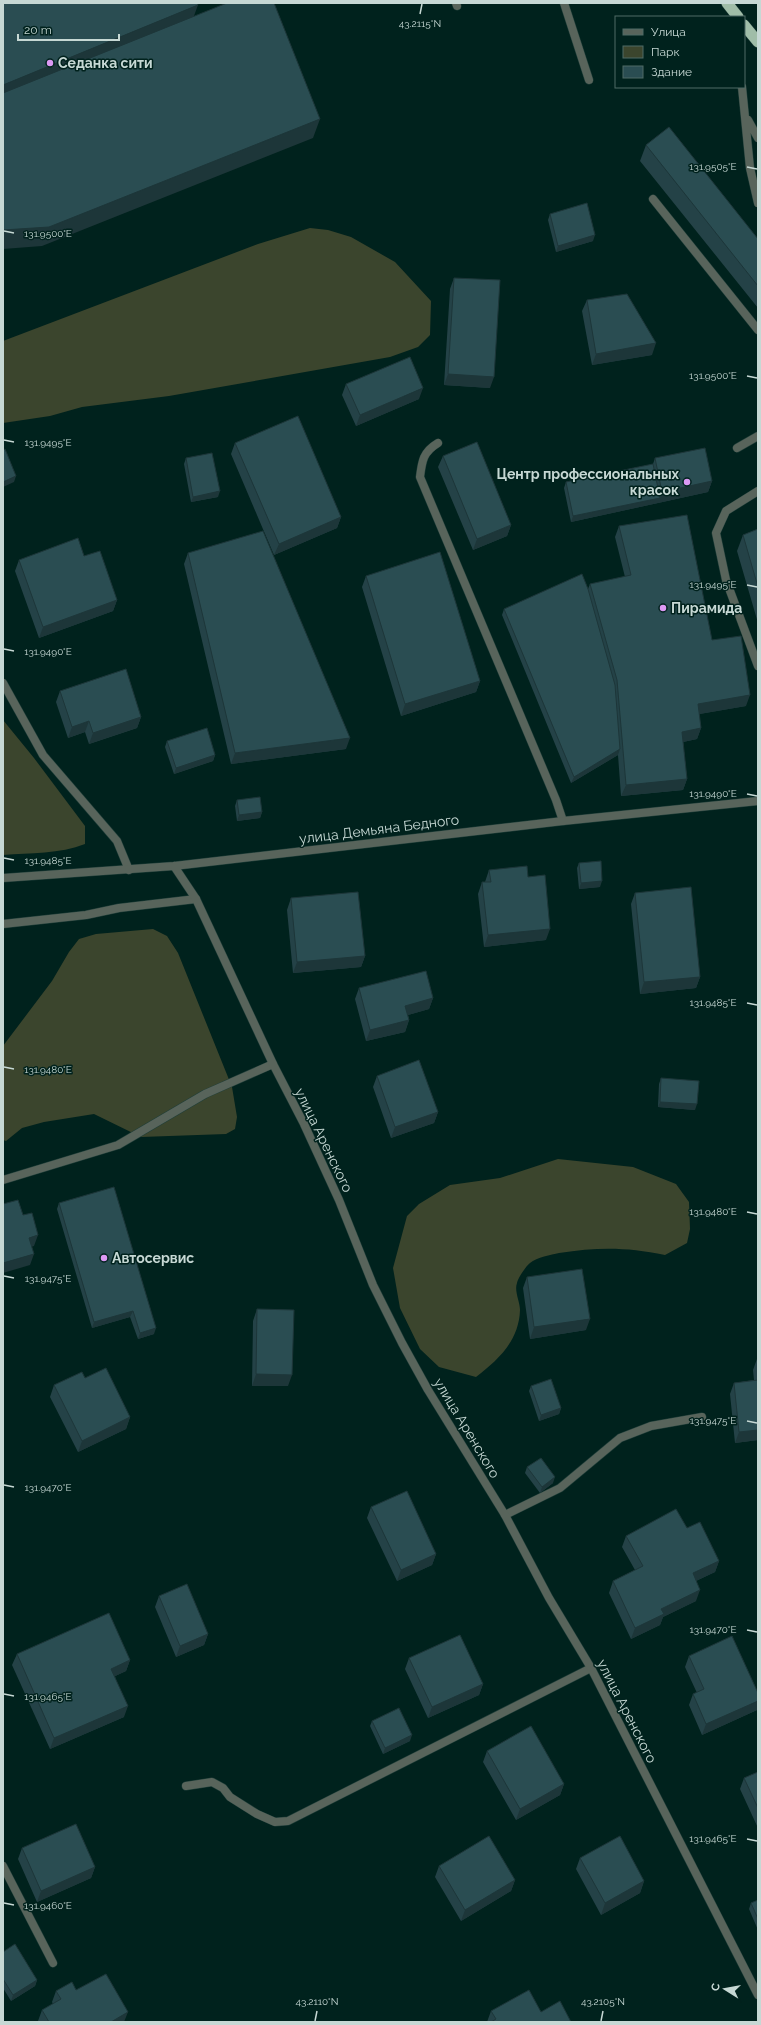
<svg xmlns="http://www.w3.org/2000/svg" width="761" height="2025" font-family="Raleway,sans-serif">
	<style>
		.green { fill: #3b452d }
		.lines { fill: none; stroke-linecap: round; stroke-linejoin: round }
		.service-casing { stroke: #203f3a; stroke-width: 9 }
		.minor-casing { stroke: #203f3a; stroke-width: 9 }
		.trunk-casing { stroke: #203f3a; stroke-width: 12 }
		.service { stroke: #58645b; stroke-width: 8 }
		.minor { stroke: #58645b; stroke-width: 8 }
		.trunk { stroke: #a0bda8; stroke-width: 11 }
		.wall { fill: #244247 }
		.shaded-wall { fill: #1d3639 }
		.building { fill: #2a4d52; stroke: #1d3639 }
		.ticks { fill: none; stroke: #c6d8d4; stroke-width: 1.5 }
		.poi-dot { fill: #dc99f4; stroke: #00221d; stroke-width: 1.5 }
		.labels { text-anchor: middle; stroke-width: 3; stroke-linejoin: round; paint-order: stroke }
		.poi-label { font-size: 14px; font-weight: bold; fill: #c6d8d4; stroke: #00221d; text-anchor: start }
		.street-label { font-size: 14px; fill: #c6d8d4; stroke: #00221d }
		.ticks-label { font-size: 10px; text-anchor: middle; fill: #c6d8d4; stroke: #00221d; stroke-width: 3; stroke-linejoin: round; paint-order: stroke }
	</style>
	<rect width="100%" height="100%" fill="#00221d"/>
	<path class="green" d="M310,228L328,230L351,237L395,262L431,301L430,335L418,347L390,357L169,396L82,407L50,416L3,423V341L258,244Z
		M3,720L34,758L85,826V844C60,854 30,853 3,855Z
		M153,929L167,936L178,953L232,1087L237,1117L235,1129L226,1134L141,1137L94,1114L44,1122L22,1128L6,1141L3,1140V1046L52,981L69,952L79,939L96,934Z
		M558,1159L633,1167L676,1184L689,1202L690,1229L687,1243L665,1255C627,1247 598,1247 559,1253C551,1255 537,1257 530,1263C526,1266 518,1278 517,1283C514,1291 520,1302 520,1310C519,1341 498,1360 476,1377L439,1367L420,1349L400,1308L393,1268L407,1216L419,1204L450,1185L500,1178Z"/>
	<g class="lines">
		<g class="service-casing">
			<path id="service" d="M456,3L457,6
				M564,3L589,80
				M742,87L750,168L758,203
				M748,120L758,138
				M653,199L758,330
				M438,443C423,452 422,461 420,477L556,800L563,821
				M737,448L758,436
				M758,491L726,511L716,533L726,580L758,666
				M3,683L43,755L117,841L129,870
				M3,924L86,915L119,908L196,899
				M3,1180L118,1145L205,1094L273,1064
				M505,1515L560,1488L620,1438L651,1426L702,1417
				M186,1786L212,1782L223,1788L230,1797L257,1814L275,1822L288,1821L591,1668
				M3,1866L53,1963"/>
		</g>
		<g class="minor-casing">
			<path id="minor" d="M174,866L196,899L273,1064L304,1124L339,1200L373,1285L402,1343L428,1390L505,1515L549,1598L591,1668L758,1995
				M3,878L174,866L563,821L758,801"/>
		</g>
		<g class="trunk-casing">
			<path id="trunk" d="M727,3L738,17
				M744,25L758,42"/>
		</g>
		<use href="#service" class="service"/>
		<use href="#minor" class="minor"/>
		<use href="#trunk" class="trunk"/>
	</g>
	<path class="wall" d="M646,145L758,239V308L640,161Z
		M550,214L593,241L556,252L548,220Z
		M454,278L490,388L444,385L450,289Z
		M587,300L652,355L592,365L582,311Z
		M346,384L419,399L356,426L342,395Z
		M235,443L341,517L337,528L274,555L231,454Z
		M443,456L511,525L507,536L473,550L438,467Z
		M186,458L218,497L191,502L184,464Z
		M655,458L712,481L708,492L658,503L571,522L564,488L566,482L653,464Z
		M619,526L712,640L746,706L699,714L701,728L697,739L683,742L687,779L683,790L621,796L618,755L571,783L502,615L504,609L588,589L590,584L625,577L615,537Z
		M758,529V623L737,551L743,535Z
		M188,553L346,749L231,764L184,564Z
		M84,556L117,600L113,611L39,638L15,571L19,560Z
		M366,576L480,681L476,692L401,716L362,587Z
		M60,691L141,717L137,728L89,744L85,732L68,738L56,702Z
		M167,741L215,755L213,761L174,774L165,747Z
		M237,800L262,812L260,818L237,821L235,806Z
		M579,863L600,887L579,889L577,868Z
		M489,870L528,877L546,940L484,947L478,894L482,882H485Z
		M635,893L700,977L696,988L640,994L631,904Z
		M291,898L365,956L361,967L293,973L287,910Z
		M359,988L433,998L429,1009L408,1015L409,1020L405,1032L366,1041L355,999Z
		M377,1076L438,1112L434,1123L391,1138L373,1087Z
		M661,1078L695,1110L658,1107L659,1084Z
		M59,1203L154,1334L138,1339L130,1317L92,1328L57,1209Z
		M527,1277L586,1330L530,1339L523,1288Z
		M257,1309L288,1386H252L253,1321Z
		M758,1358V1440L735,1443L730,1394L734,1383L754,1380L753,1370L757,1359Z
		M85,1378L130,1417L126,1429L78,1452L50,1397L54,1385Z
		M531,1386L561,1408L559,1414L539,1421L529,1391Z
		M527,1467L553,1483L540,1493L525,1473Z
		M371,1507L436,1554L432,1565L397,1581L367,1518Z
		M687,1528L719,1561L715,1572L696,1581V1601L663,1617L660,1625L631,1639L609,1593L613,1581L635,1570L622,1547L626,1536Z
		M159,1596L208,1634L204,1645L176,1657L155,1607Z
		M17,1654L130,1660L126,1671L115,1676L124,1717L50,1749L12,1665Z
		M689,1656L757,1710L702,1735L689,1705L693,1694L697,1693L685,1667Z
		M409,1658L483,1684L479,1695L428,1718L405,1669Z
		M372,1721L410,1741L383,1754L370,1726Z
		M487,1751L564,1784L560,1795L516,1820L483,1762Z
		M758,1772V1828L740,1789L744,1778Z
		M22,1848L95,1867L91,1878L37,1902L18,1859Z
		M580,1858L644,1881L640,1893L601,1915L576,1869Z
		M439,1866L515,1880L511,1891L461,1921L435,1877Z
		M758,1900V1930L749,1909L751,1903Z
		M3,1952L37,1980L35,1986L11,2001L3,1988Z
		M76,1990L124,2022H39L38,2021L42,2010L53,2004L52,2002L56,1991Z
		M491,2011L541,2012L571,2022H487Z"/>
	<path class="shaded-wall" d="M198,5L191,24L3,102V85Z
		M320,119L313,138L42,246L3,249V230Z
		M595,235L593,241L556,252L558,246Z
		M656,343L652,355L592,365L596,354Z
		M448,374L494,377L490,388L444,385Z
		M423,388L419,399L356,426L360,415Z
		M16,476L14,482L3,487V482Z
		M712,481L708,492L658,503L571,522L573,516L660,498L662,492Z
		M220,491L218,497L191,502L193,497Z
		M341,517L337,528L274,555L279,544Z
		M511,525L507,536L473,550L477,539Z
		M117,600L113,611L39,638L43,627Z
		M480,681L476,692L401,716L405,704Z
		M750,695L746,706L694,715L698,704Z
		M141,717L137,728L89,744L93,733Z
		M89,721L85,732L68,738L72,727Z
		M701,728L697,739L678,743L682,732Z
		M350,738L346,749L231,764L235,753Z
		M620,749L618,755L571,783L574,777Z
		M215,755L213,761L174,774L176,768Z
		M687,779L683,790L621,796L626,785Z
		M262,812L260,818L237,821L239,815Z
		M602,881L600,887L579,889L581,883Z
		M550,929L546,940L484,947L488,935Z
		M365,956L361,967L293,973L297,962Z
		M700,977L696,988L640,994L644,982Z
		M433,998L429,1009L401,1017L405,1006Z
		M409,1020L405,1032L366,1041L370,1030Z
		M660,1102L697,1104L695,1110L658,1107Z
		M438,1112L434,1123L391,1138L395,1127Z
		M38,1235L34,1246L25,1249L29,1238Z
		M34,1254L30,1265L3,1273V1263Z
		M133,1311L130,1317L92,1328L94,1322Z
		M590,1319L586,1330L530,1339L534,1327Z
		M156,1328L154,1334L138,1339L140,1333Z
		M256,1374L292,1375L288,1386H252Z
		M561,1408L559,1414L539,1421L541,1415Z
		M130,1417L126,1429L78,1452L82,1441Z
		M758,1430V1440L735,1443L739,1432Z
		M555,1477L553,1483L540,1493L542,1487Z
		M436,1554L432,1565L397,1581L401,1570Z
		M719,1561L715,1572L689,1584L693,1573Z
		M700,1590L696,1601L663,1617L660,1625L631,1639L635,1628L661,1609Z
		M208,1634L204,1645L176,1657L180,1646Z
		M130,1660L126,1671L107,1680L111,1669Z
		M483,1684L479,1695L428,1718L432,1707Z
		M758,1701V1708L757,1710L702,1735L706,1724Z
		M128,1706L124,1717L50,1749L54,1738Z
		M412,1735L410,1741L383,1754L385,1748Z
		M564,1784L560,1795L516,1820L520,1809Z
		M95,1867L91,1878L37,1902L41,1891Z
		M515,1880L511,1891L461,1921L465,1910Z
		M644,1881L640,1893L601,1915L605,1903Z
		M37,1980L35,1986L11,2001L13,1995Z
		M128,2012L124,2022H111Z"/>
	<path class="building" d="M3,3H197L198,5L3,85Z
		M227,3H274L320,119L49,227L3,230V93Z
		M669,127L758,239V286L646,145Z
		M587,203L595,235L558,246L550,214Z
		M454,278L500,280L494,377L448,374Z
		M627,294L656,343L596,354L587,300Z
		M410,357L423,388L360,415L346,384Z
		M298,416L341,517L279,544L235,443Z
		M477,442L511,525L477,539L443,456Z
		M705,448L712,481L662,492L655,458Z
		M5,449L16,476L3,482V450Z
		M212,453L220,491L193,497L186,458Z
		M653,464L660,498L573,516L566,482Z
		M687,515L712,640L741,636L750,695L698,704L701,728L682,732L687,779L626,785L617,680L590,584L631,575L619,526Z
		M758,529V587L743,535Z
		M263,531L350,738L235,753L188,553Z
		M78,538L84,556L100,551L117,600L43,627L19,560Z
		M440,552L480,681L405,704L366,576Z
		M582,574L588,589L615,685L620,749L574,777L504,609Z
		M126,669L141,717L93,733L89,721L72,727L60,691Z
		M207,728L215,755L176,768L167,741Z
		M260,797L262,812L239,815L237,800Z
		M601,861L602,881L581,883L579,863Z
		M527,866L528,877L545,875L550,929L488,935L482,882H491L489,870Z
		M691,887L700,977L644,982L635,893Z
		M358,892L365,956L297,962L291,898Z
		M426,971L433,998L405,1006L409,1020L370,1030L359,988Z
		M419,1060L438,1112L395,1127L377,1076Z
		M661,1078L699,1081L697,1104L660,1102Z
		M114,1187L156,1328L140,1333L133,1311L94,1322L59,1203Z
		M18,1200L23,1215L32,1213L38,1235L29,1238L34,1254L3,1263V1204Z
		M582,1269L590,1319L534,1327L527,1277Z
		M257,1309L294,1310L292,1375L256,1374Z
		M106,1368L130,1417L82,1441L54,1385L82,1372L85,1378Z
		M551,1379L561,1408L541,1415L531,1386Z
		M758,1380V1430L739,1432L734,1383Z
		M541,1458L555,1477L542,1487L527,1467Z
		M407,1491L436,1554L401,1570L371,1507Z
		M676,1509L687,1528L700,1522L719,1561L693,1573L700,1590L661,1609L664,1614L635,1628L613,1581L643,1566L626,1536Z
		M187,1584L208,1634L180,1646L159,1596Z
		M109,1613L130,1660L111,1669L128,1706L54,1738L17,1654Z
		M460,1635L483,1684L432,1707L409,1658Z
		M732,1636L758,1693V1701L706,1724L693,1694L704,1689L689,1656Z
		M399,1708L412,1735L385,1748L372,1721Z
		M531,1726L564,1784L520,1809L487,1751Z
		M758,1772V1808L744,1778Z
		M76,1824L95,1867L41,1891L22,1848Z
		M489,1836L515,1880L465,1910L439,1866Z
		M620,1836L644,1881L605,1903L580,1858Z
		M758,1900V1919L751,1903Z
		M15,1944L37,1980L13,1995L3,1979V1952Z
		M106,1974L128,2012L111,2022H49L42,2010L61,1999L56,1991L72,1982L76,1990Z
		M529,1990L541,2012L560,2001L571,2022H491L496,2019L491,2011Z"/>
	<path class="ticks" d="M420,14L422,4M747,167L757,169M4,231L14,233M747,376L757,378M4,440L14,442M747,585L757,587M4,649L14,651M747,794L757,796M4,858L14,860M747,1003L757,1005M4,1067L14,1069M747,1212L757,1214M4,1276L14,1278M747,1421L757,1423M4,1485L14,1487M747,1630L757,1632M4,1694L14,1696M747,1839L757,1841M4,1903L14,1905M315,2021L317,2011M601,2021L603,2011"/>
	<g class="poi-dot">
		<circle cx="50" cy="63" r="4"/>
		<circle cx="687" cy="482" r="4"/>
		<circle cx="663" cy="608" r="4"/>
		<circle cx="104" cy="1258" r="4"/>
	</g>
	<g class="labels">
		<g class="poi-label">
			<text x="58" y="68">Седанка сити</text>
			<text x="679" y="479" text-anchor="end">Центр профессиональных<tspan x="679" dy="16">красок</tspan></text>
			<text x="671" y="613">Пирамида</text>
			<text x="112" y="1263">Автосервис</text>
		</g>
		<g class="street-label">
			<text transform="translate(379 829) rotate(-7)" y="5">улица Демьяна Бедного</text>
			<text transform="translate(324 1140) rotate(64)" y="5">улица Аренского</text>
			<text transform="translate(467 1428) rotate(59)" y="5">улица Аренского</text>
			<text transform="translate(627 1711) rotate(63)" y="5">улица Аренского</text>
		</g>
	</g>
	<g class="ticks-label">
		<text x="420" y="27">43.2115°N</text>
		<text x="713" y="170">131.9505°E</text>
		<text x="48" y="237">131.9500°E</text>
		<text x="713" y="379">131.9500°E</text>
		<text x="48" y="446">131.9495°E</text>
		<text x="713" y="588">131.9495°E</text>
		<text x="48" y="655">131.9490°E</text>
		<text x="713" y="797">131.9490°E</text>
		<text x="48" y="864">131.9485°E</text>
		<text x="713" y="1006">131.9485°E</text>
		<text x="48" y="1073">131.9480°E</text>
		<text x="713" y="1215">131.9480°E</text>
		<text x="48" y="1282">131.9475°E</text>
		<text x="713" y="1424">131.9475°E</text>
		<text x="48" y="1491">131.9470°E</text>
		<text x="713" y="1633">131.9470°E</text>
		<text x="48" y="1700">131.9465°E</text>
		<text x="713" y="1842">131.9465°E</text>
		<text x="48" y="1909">131.9460°E</text>
		<text x="317" y="2005">43.2110°N</text>
		<text x="603" y="2005">43.2105°N</text>
	</g>
	<rect width="761" height="2025" fill="none" stroke="#c6d8d4" stroke-width="8"/>
	<rect x="615" y="16" width="130" height="72" fill="#00221d" stroke="#4f6b66"/>
	<rect x="623" y="29" width="20" height="6" fill="#58645b" stroke="#4f6b66"/>
	<text x="651" y="36" font-size="12" fill="#c6d8d4">Улица</text>
	<rect x="623" y="46" width="20" height="12" fill="#3b452d" stroke="#4f6b66"/>
	<text x="651" y="56" font-size="12" fill="#c6d8d4">Парк</text>
	<rect x="623" y="66" width="20" height="12" fill="#2a4d52" stroke="#4f6b66"/>
	<text x="651" y="76" font-size="12" fill="#c6d8d4">Здание</text>
	<g transform="translate(725 1989) rotate(281)" stroke="#00221d" stroke-width="3" paint-order="stroke">
	<path d="M0-3L7 15L0 10L-7 15Z" fill="#c6d8d4"/>
	<text y="-6" font-size="11" font-weight="bold" text-anchor="middle" fill="#c6d8d4">С</text>
	</g>
	<path d="M18 34v6h101v-6" fill="none" stroke="#c6d8d4" stroke-width="2"/>
	<text x="24" y="34" font-size="12" fill="#c6d8d4" stroke="#00221d" stroke-width="3" paint-order="stroke">20 m</text>
</svg>
